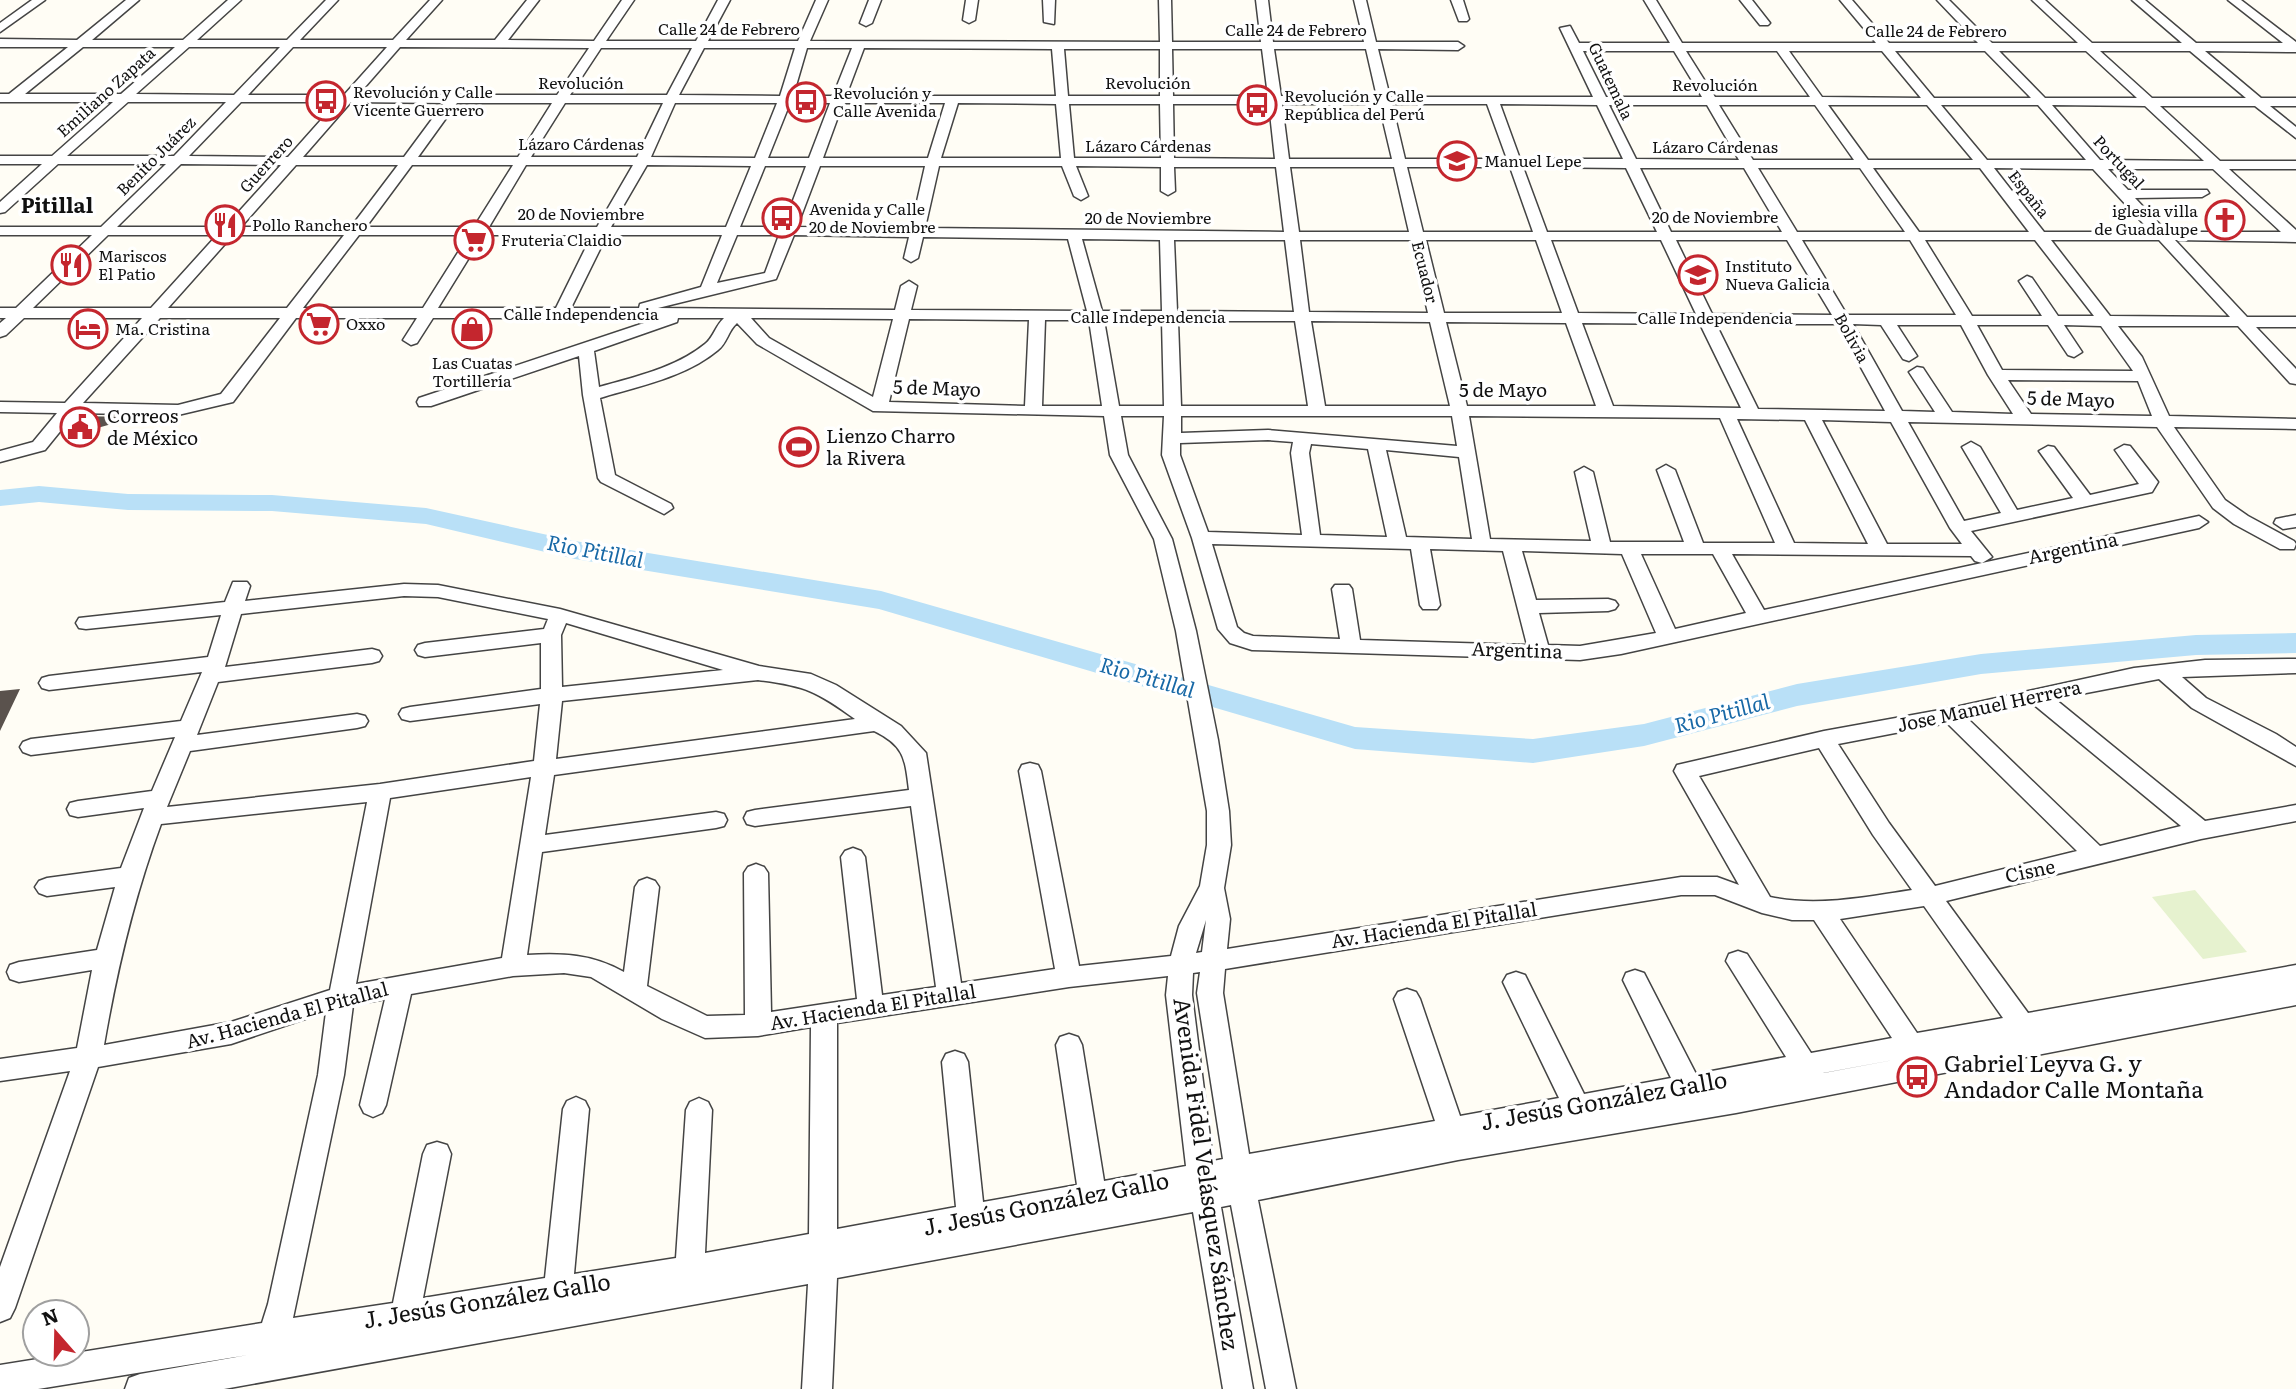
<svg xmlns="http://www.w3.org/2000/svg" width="2296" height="1389" font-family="Literata,serif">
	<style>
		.pitch { fill: #e6f2cf }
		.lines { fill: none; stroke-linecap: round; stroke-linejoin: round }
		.river { fill: #b9e0f7; fill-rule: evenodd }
		.building { fill: #5a524d }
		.minor-casing { stroke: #444; stroke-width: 3 }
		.minor { fill: #fff; fill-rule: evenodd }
		.labels { text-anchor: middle; stroke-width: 7; stroke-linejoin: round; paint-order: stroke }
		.far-street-label { font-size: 16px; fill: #111; stroke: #fff }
		.far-poi-label { font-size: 16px; fill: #111; stroke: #fff; text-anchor: start }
		.street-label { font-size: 19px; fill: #111; stroke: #fff }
		.poi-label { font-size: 19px; fill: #111; stroke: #fff; text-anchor: start }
		.far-district-label { font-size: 21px; font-weight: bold; fill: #111; stroke: #fff }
		.water-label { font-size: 21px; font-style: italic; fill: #1768a6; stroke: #fff }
		.near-poi-label { font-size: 23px; fill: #111; stroke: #fff; text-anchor: start }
		.near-street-label { font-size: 23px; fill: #111; stroke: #fff }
	</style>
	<rect width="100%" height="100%" fill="#fffdf5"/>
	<path class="pitch" d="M2195,890L2247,952L2203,959L2152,897Z"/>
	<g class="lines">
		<path class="river" d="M39,486L128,494L272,495L426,508L575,541L881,591L1355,727L1533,739L1644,724L1797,684L1981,654L2196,635L2296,633V653L2196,655L1981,674L1797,706L1644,746L1533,763L1355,749L879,609L575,559L426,524L272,511L128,510L39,502L0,506V490Z"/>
	</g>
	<path class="building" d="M76,416L133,417V418L76,434L61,435Z
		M20,689L0,731V691Z"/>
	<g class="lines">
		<g class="minor-casing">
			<path id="minor" d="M32,0H45L0,32V23Z
				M126,0H139L92,40H183L228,0H241L197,40H287L326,0H338L300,40H393L430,0H442L406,40H495L527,0H539L508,40L594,41L622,0H634L606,41H696L718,0H730L708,41H798L816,0H828L810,41L1160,42L1159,0H1171L1172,42H1261L1256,0H1268L1273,42H1364L1354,0H1366L1376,42H1458L1464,46L1458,50L1378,49L1390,97H1593L1560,28L1570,26L1579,43H1670L1644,0H1656L1682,43H1876L1840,0H1852L1889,43H1978L1937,0H1949L1992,43H2078L2032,0H2045L2092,43H2182L2132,0H2145L2196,43H2283L2228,0H2241L2296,42V52L2205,51L2261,98H2296V106H2270L2296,127V138L2255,106H2160L2220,161H2296V169H2229L2296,230V242L2175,240L2247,317H2296V327H2256L2296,369V384L2290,383L2238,326H2118L2142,357L2169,416L2296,419V429L2174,427L2225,500L2248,516L2294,541L2296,544L2294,549H2280L2234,524L2213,508L2157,427L1908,422L1964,521L2001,513L1962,447L1971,442L1980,447L2017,510L2073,498L2039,451L2048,446L2054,447L2090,495L2139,484L2115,450L2124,445L2130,446L2158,482L2152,492L1971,531L1992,557L1982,563L2199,516L2208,522L2199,528L1621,654L1580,660L1252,650L1230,643L1218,629L1192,538L1162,455L1164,416H1121L1128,455L1172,539L1196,631L1218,740L1229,811L1231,845L1224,888L1230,919L1227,949L1681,877H1717L1739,885L1674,771L1677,765L1824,731L1951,708L2134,668L2205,660L2296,659V673L2182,677L2206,698L2276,734L2296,747V766L2192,708L2159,679L2055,699L2205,821L2296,805V821L2201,839L1946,901L2028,1013L2296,965V1005L1736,1113L1458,1160L1258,1200L1296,1389H1266L1231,1205L1221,1207L1253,1389H1223L1193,1212L837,1278L832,1389H802L808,1284L224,1389H125L129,1378L140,1374L248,1355L38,1389H0V1365L262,1323L268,1304L318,1075L326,1012L231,1044L98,1067L15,1308L10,1318L0,1322V1267L70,1071L0,1081V1059L77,1048L92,970L19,982L10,979L7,972L10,965L19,962L97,950L115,887L47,896L39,893L35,887L39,881L47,878L121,868L144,808L78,817L70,815L67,809L70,803L78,801L152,791L175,737L31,755L23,752L20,747L23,742L31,739L181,721L202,672L49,690L42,688L39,683L42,678L49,676L208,657L221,615L86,629L79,628L76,623L79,618L225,602L233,582H247L250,586L245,601L404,584L438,585L560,609L759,666L811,674L836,685L901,726L926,753L961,983L1055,969L1019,771L1022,765L1030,763L1038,765L1041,771L1079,966L1171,956L1179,926L1200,886L1207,845V811L1176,631L1154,539L1110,455L1104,416L873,411L757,344L737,323C728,331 727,343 718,350C686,377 639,386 600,398L615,475L671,504L673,508L664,514L601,482L598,478L583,395L579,356L431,406H419L417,402L419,398L659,318H433L417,343L411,345L403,340L417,318H296L233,402L178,415L75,413L45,450L0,462V451L33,442L57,413L0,412V402L65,403L142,318H24L6,335L0,337V323L6,318H0V308H16L92,235H0V227H101L166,164H58L5,212L0,213V202L42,164H0V156H52L113,102H0V94H9L68,47H0V39L77,40ZM83,47H175L121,94H25ZM189,47H280L234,95L136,94ZM293,47H387L344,95H248ZM400,47L589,48L557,95H358ZM601,48H692L667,95H570ZM704,48H795L780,96L679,95ZM807,48H852L833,96H793ZM864,48L1052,49L1056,96H846ZM1064,49H1160V96H1068ZM1172,49H1262L1268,96H1173ZM1274,49H1366L1377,97L1281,96ZM1583,51H1674L1702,97H1606ZM1686,51H1777L1810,97H1715ZM1789,51H1882L1921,98L1822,97ZM1895,51H1985L2031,98H1934ZM1999,51H2086L2137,98H2045ZM2100,51H2190L2246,98H2152ZM128,102H226L174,156H67ZM241,102H337L288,157L189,156ZM351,102L444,103L404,157H303ZM457,103H552L518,157H418ZM565,103H663L637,157H531ZM675,103H777L755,158L651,157ZM790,103H830L809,158H768ZM843,103H945L928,158H823ZM958,103L1056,104L1061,158H941ZM1069,104H1160L1161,158H1074ZM1173,104H1269L1275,159L1174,158ZM1282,104H1379L1392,159H1289ZM1392,104H1487L1507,159H1405ZM1500,104L1597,105L1623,159H1520ZM1609,105H1707L1739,160L1636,159ZM1719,105H1815L1854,160H1753ZM1828,105H1927L1973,160H1868ZM1941,105H2038L2086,160H1987ZM2052,105L2145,106L2204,161L2100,160ZM181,164L281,165L225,227H117ZM296,165H398L351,227H241ZM412,165H513L474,227H366ZM526,165H633L597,227H489ZM647,165L751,166L726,227H611ZM765,166H806L783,227H740ZM820,166H925L911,228L797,227ZM939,166H1062L1074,196L1081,200L1088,196L1076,166L1161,167V191L1168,195L1175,191L1174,167H1276L1284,232L925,228ZM1290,167H1394L1409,232H1299ZM1407,167H1510L1533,232H1423ZM1523,167L1626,168L1657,232H1547ZM1640,168H1744L1782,232H1671ZM1758,168H1860L1905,232H1797ZM1873,168H1980L2029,232H1919ZM1994,168L2093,169L2151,232H2044ZM2108,169H2213L2281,232H2167L2135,198L2202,197L2209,193L2207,190H2128ZM108,235H217L151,308H33ZM233,235H344L287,308H168ZM359,235H469L423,308H303ZM483,235H592L556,308H438ZM607,235H722L701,287L640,304L639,308H571ZM737,235H779L765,273L717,283ZM794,235L909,237L904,258L911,262L918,258L923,237L1068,239L1087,311L911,310L917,286L909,281L901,286L895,310L658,308L776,279ZM1082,239L1160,240L1162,311H1102ZM1174,240H1285L1294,312L1177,311ZM1300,240H1411L1428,313L1309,312ZM1426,240H1536L1562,313H1444ZM1551,240H1661L1696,314L1578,313ZM1676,240H1787L1832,315L1712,314ZM1802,240H1910L1956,315H1847ZM1925,240H2035L2094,316H2058L2032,278L2027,276L2019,281L2042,316H1972ZM2051,240H2159L2230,317L2110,316ZM160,318H280L221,394L178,405L83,403ZM678,318H724C715,326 714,337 705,344C676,368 634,377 599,387L594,351L677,322ZM751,318L893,319L873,397L769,338ZM909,319L1029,320L1025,406L889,402ZM1045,320H1089L1102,406H1042ZM1104,320L1162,321L1164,406H1119ZM1178,321H1295L1308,406H1181ZM1311,321L1430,322L1450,406H1325ZM1446,322L1566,323L1596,406H1467ZM1582,323L1700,324L1741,408L1613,406ZM1716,324H1837L1885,411L1758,409ZM1853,324L1881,325L1903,359L1909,361L1917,356L1897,325H1961L1988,375L2013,414L1952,412L1923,368L1917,367L1909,372L1935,412L1902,411ZM1977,325H2048L2068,355L2074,357L2082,352L2064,325L2101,326L2133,371L2002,370ZM2008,380L2138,381L2152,416L2031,414ZM1181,416H1452L1457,446L1268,430L1181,433ZM1469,416L1720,418L1775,543H1703L1675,470L1666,465L1657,470L1684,542H1610L1593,472L1584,467L1575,472L1591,541L1490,539ZM1737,419L1805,420L1868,544L1794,543ZM1822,420L1891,422L1950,528L1962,544H1887ZM1268,440L1293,442L1291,453L1302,535L1208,532L1180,455V443ZM1311,444L1368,449L1387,537L1320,535L1309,453ZM1386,450L1459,457L1472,539L1406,537ZM1212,544L1411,549L1420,605L1423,609H1437L1440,605L1430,549L1503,551L1527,645L1360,640L1352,589L1349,585H1335L1332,589L1340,639L1253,636L1244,633L1237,627ZM1522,551L1622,554L1656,633L1580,646L1548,645L1539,613L1608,611L1615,609L1618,605L1615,601L1608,599L1536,600ZM1641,554H1713L1746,613L1675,629ZM1732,554L1971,556L1975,561L1982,563L1764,610ZM404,596L438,597L548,619L544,629L425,643L418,645L415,650L418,655L425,657L541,643V689L410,707L402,709L399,714L402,719L410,721L540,704L534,761L380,784L167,807L190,751L357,728L365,726L368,721L365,716L357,714L197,735L218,682L372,663L379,661L382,656L379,651L372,649L225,667L241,614ZM566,623L723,670L562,687L561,635ZM758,680C806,686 816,691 855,719L556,759L562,701ZM2033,704L2181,826L2100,846L1968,719ZM1947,723L2077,851L1935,886L1889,823L1838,744ZM874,731C905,746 905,759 909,790L755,810L747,812L744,818L747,824L755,826L911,806L936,987L882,995L865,857L861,851L853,848L845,851L841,857L857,999L771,1012L768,873L764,867L756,864L748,867L744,873L745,1015L707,1016L647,986L659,887L655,881L647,878L639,881L635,887L624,972C592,954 563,953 527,955L542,852L716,828L724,826L727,820L724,814L716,812L545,835L554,775ZM1819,748L1873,835L1912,890C1865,897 1817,907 1770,897L1699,776ZM531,777L502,958L356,984L390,798ZM367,802L330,990L231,1022L104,1045C117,969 134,897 161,824ZM1681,895H1715L1762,913L1792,920H1814L1892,1038L1811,1053L1747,954L1738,951L1729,954L1726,961L1786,1057L1696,1074L1644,973L1635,970L1626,973L1623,980L1671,1078L1584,1094L1525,975L1516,972L1507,975L1503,982L1559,1098L1460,1116L1420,999L1416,992L1407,989L1398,992L1394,999L1435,1121L1249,1154L1223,993L1225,969ZM1924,906L2003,1018L1917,1033L1840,919ZM1206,920L1202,952L1196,953ZM1200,972L1197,993L1223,1159L1213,1161L1192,995L1193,973ZM564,973L591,977L662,1019L705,1038L758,1036L811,1027L809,1234L705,1253L712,1110L708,1102L699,1098L690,1102L686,1110L676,1258L574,1274L589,1109L585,1101L576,1097L567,1101L563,1109L545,1278L423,1298L451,1154L447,1145L437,1142L427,1145L423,1154L393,1303L293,1318L344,1075L353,1005L385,999L360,1105L364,1113L373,1117L382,1113L386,1105L411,994L513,976ZM1168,976L1166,995L1186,1166L1104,1181L1082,1045L1078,1037L1069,1034L1060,1037L1056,1045L1077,1185L983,1202L968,1062L964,1054L955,1051L946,1054L942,1062L956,1207L837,1229V1023L1069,987ZM1904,1058L1824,1073H1823Z
				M869,0H881L872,23L866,26L860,23Z
				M966,0H978L975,20L969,23L963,20Z
				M1043,0H1055L1054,24L1044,22Z
				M1451,0H1463L1469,19L1467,21H1459Z
				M1740,0H1752L1770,23L1768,25H1760Z
				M2296,515V527L2283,529L2274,523L2276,519Z"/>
		</g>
		<use href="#minor" class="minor"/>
	</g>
	<defs>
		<g id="bus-ring" transform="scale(2.0125)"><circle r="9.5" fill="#fff" stroke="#c4262e" stroke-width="1.5"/><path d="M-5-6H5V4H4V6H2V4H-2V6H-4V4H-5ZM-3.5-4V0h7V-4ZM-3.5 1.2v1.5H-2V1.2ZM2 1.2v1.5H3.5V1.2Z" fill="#c4262e"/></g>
		<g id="school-ring" transform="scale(2.0125)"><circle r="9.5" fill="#fff" stroke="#c4262e" stroke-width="1.5"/><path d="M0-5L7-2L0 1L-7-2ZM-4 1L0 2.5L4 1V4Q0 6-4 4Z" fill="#c4262e"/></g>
		<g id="church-ring" transform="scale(2.0125)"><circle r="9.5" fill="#fff" stroke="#c4262e" stroke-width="1.5"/><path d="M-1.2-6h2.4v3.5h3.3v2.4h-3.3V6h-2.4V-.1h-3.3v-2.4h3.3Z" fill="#c4262e"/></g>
		<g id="restaurant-ring" transform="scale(2.0125)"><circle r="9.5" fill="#fff" stroke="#c4262e" stroke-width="1.5"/><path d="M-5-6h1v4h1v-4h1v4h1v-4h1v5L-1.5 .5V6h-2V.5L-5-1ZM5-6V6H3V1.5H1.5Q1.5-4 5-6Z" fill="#c4262e"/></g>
		<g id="supermarket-ring" transform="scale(2.0125)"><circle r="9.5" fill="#fff" stroke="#c4262e" stroke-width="1.5"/><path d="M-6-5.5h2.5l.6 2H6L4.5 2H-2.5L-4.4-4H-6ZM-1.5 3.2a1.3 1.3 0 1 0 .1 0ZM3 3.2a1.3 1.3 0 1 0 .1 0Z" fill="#c4262e"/></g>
		<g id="hotel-ring" transform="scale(2.0125)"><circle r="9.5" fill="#fff" stroke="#c4262e" stroke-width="1.5"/><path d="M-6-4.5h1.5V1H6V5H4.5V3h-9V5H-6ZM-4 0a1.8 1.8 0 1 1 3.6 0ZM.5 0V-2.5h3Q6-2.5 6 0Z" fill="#c4262e"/></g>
		<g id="shop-ring" transform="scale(2.0125)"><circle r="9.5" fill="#fff" stroke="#c4262e" stroke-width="1.5"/><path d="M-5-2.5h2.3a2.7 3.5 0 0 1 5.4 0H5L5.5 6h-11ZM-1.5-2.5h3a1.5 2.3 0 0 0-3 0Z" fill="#c4262e"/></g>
		<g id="civic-ring" transform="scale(2.0125)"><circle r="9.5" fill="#fff" stroke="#c4262e" stroke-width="1.5"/><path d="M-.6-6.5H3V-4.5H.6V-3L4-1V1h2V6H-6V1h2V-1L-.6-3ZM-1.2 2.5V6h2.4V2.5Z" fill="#c4262e"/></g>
		<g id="stadium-ring" transform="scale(2.0125)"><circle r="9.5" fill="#fff" stroke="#c4262e" stroke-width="1.5"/><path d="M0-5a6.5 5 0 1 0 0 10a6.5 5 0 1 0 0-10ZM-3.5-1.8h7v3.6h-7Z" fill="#c4262e"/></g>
	</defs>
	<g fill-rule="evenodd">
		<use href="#bus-ring" x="326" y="101"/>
		<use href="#bus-ring" x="806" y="102"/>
		<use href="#bus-ring" x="1257" y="105"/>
		<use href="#school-ring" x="1457" y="161"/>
		<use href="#bus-ring" x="782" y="218"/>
		<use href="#church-ring" x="2225" y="220"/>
		<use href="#restaurant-ring" x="225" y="225"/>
		<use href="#supermarket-ring" x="474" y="240"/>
		<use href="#restaurant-ring" x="71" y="265"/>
		<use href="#school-ring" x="1698" y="275"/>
		<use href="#supermarket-ring" x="319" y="324"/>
		<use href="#hotel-ring" x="88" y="329"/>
		<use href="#shop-ring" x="472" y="329"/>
		<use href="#civic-ring" x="80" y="427"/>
		<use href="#stadium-ring" x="799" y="447"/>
		<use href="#bus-ring" x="1917" y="1077"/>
	</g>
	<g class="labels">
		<g class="far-street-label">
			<text x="729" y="35">Calle 24 de Febrero</text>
			<text x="1296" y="36">Calle 24 de Febrero</text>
			<text x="1936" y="37">Calle 24 de Febrero</text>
			<text transform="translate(1611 81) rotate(65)" y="6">Guatemala</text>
			<text x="581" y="89">Revolución</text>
			<text x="1148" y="89">Revolución</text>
			<text x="1715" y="91">Revolución</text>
			<text transform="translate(106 92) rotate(-42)" y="6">Emiliano Zapata</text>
			<text x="581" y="150">Lázaro Cárdenas</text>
			<text x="1148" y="152">Lázaro Cárdenas</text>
			<text x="1715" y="153">Lázaro Cárdenas</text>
			<text transform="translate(156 156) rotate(-45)" y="6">Benito Juárez</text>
			<text transform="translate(2119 162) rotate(47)" y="6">Portugal</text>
			<text transform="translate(266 164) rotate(-48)" y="6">Guerrero</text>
			<text transform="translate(2029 194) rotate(52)" y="6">España</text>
			<text x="581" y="220">20 de Noviembre</text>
			<text x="1715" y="223">20 de Noviembre</text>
			<text x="1148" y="224">20 de Noviembre</text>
			<text transform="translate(1425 272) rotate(76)" y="6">Ecuador</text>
			<text x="581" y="320">Calle Independencia</text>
			<text x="1148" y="323">Calle Independencia</text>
			<text x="1715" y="324">Calle Independencia</text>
			<text transform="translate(1852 338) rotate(61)" y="6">Bolivia</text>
		</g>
		<g class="far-poi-label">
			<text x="353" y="98">Revolución y Calle<tspan x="353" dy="18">Vicente Guerrero</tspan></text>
			<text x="833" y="99">Revolución y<tspan x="833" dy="18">Calle Avenida</tspan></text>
			<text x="1284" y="102">Revolución y Calle<tspan x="1284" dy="18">República del Perú</tspan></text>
			<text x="1484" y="167">Manuel Lepe</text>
			<text x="809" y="215">Avenida y Calle<tspan x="809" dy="18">20 de Noviembre</tspan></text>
			<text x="2198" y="217" text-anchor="end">iglesia villa<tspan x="2198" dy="18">de Guadalupe</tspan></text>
			<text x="252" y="231">Pollo Ranchero</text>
			<text x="501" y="246">Fruteria Claidio</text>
			<text x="98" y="262">Mariscos<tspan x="98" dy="18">El Patio</tspan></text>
			<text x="1725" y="272">Instituto<tspan x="1725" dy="18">Nueva Galicia</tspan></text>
			<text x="346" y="330">Oxxo</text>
			<text x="115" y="335">Ma. Cristina</text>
			<text x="472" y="369" text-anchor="middle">Las Cuatas<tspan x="472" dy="18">Tortillería</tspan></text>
		</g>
		<g class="street-label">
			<text transform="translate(937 388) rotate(2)" y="7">5 de Mayo</text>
			<text x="1503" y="397">5 de Mayo</text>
			<text transform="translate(2071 399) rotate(2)" y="7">5 de Mayo</text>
			<text transform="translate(2073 548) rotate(-12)" y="7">Argentina</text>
			<text transform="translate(1517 650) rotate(2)" y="7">Argentina</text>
			<text transform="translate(1989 706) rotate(-12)" y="7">Jose Manuel Herrera</text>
			<text transform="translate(2030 871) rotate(-12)" y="7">Cisne</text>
			<text transform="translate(1434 925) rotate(-9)" y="7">Av. Hacienda El Pitallal</text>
			<text transform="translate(873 1007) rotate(-9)" y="7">Av. Hacienda El Pitallal</text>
			<text transform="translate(287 1015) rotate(-15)" y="7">Av. Hacienda El Pitallal</text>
		</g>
		<g class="poi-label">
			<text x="107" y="423">Correos<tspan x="107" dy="22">de México</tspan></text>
			<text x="826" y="443">Lienzo Charro<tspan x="826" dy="22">la Rivera</tspan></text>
		</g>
		<g class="far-district-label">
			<text x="57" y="213">Pitillal</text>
		</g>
		<g class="water-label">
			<text transform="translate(595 552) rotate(11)" y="7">Rio Pitillal</text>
			<text transform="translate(1147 678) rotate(16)" y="7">Rio Pitillal</text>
			<text transform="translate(1722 714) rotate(-15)" y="7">Rio Pitillal</text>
		</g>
		<g class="near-poi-label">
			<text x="1944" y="1072">Gabriel Leyva G. y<tspan x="1944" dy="26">Andador Calle Montaña</tspan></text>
		</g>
		<g class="near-street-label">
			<text transform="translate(1604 1101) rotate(-10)" y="8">J. Jesús González Gallo</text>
			<text transform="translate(1206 1174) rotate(82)" y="8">Avenida Fidel Velásquez Sánchez</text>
			<text transform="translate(1046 1204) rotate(-11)" y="8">J. Jesús González Gallo</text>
			<text transform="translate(487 1301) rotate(-9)" y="8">J. Jesús González Gallo</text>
		</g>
	</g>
	<g transform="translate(56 1333) rotate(340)"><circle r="33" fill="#ffffff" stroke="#a0a0a0" stroke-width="2"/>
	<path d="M0-5L12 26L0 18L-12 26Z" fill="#c4262e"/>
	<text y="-10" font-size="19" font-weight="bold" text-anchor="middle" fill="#111111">N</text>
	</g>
</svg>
